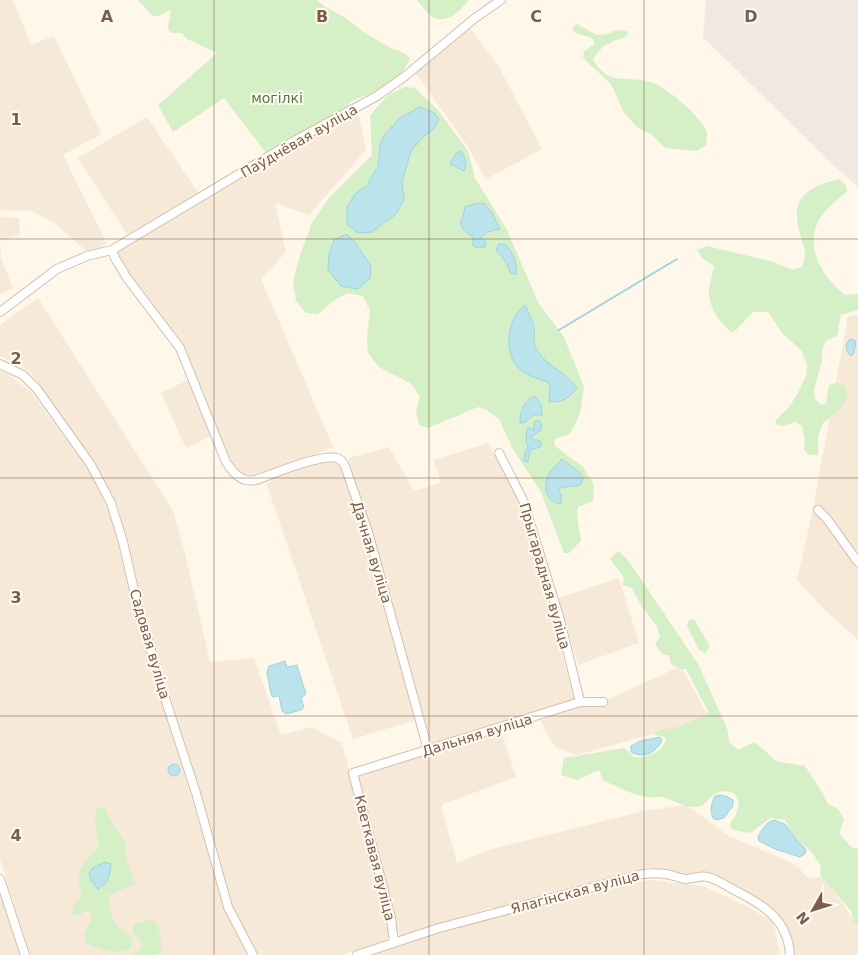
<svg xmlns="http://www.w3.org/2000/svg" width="858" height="955" font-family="'DejaVu Sans',sans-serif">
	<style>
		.residential { fill: #f7e9d7 }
		.industrial { fill: #f0e9e3 }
		.green { fill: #d5efc6; fill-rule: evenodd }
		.water { fill: #bbe3eb; stroke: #a0d3de }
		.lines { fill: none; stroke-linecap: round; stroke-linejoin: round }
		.stream { stroke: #a0d3de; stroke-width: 2 }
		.street-casing { stroke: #d3bfad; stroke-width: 10 }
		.street { stroke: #fff; stroke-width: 8 }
		.grid { fill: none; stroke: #7d5d49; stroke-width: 1; stroke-opacity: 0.55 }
		.labels { text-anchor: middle; stroke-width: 4; stroke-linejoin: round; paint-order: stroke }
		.park-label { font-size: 14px; fill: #4e7e3c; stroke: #fffaf2 }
		.street-label { font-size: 14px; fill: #7d5d49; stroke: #fffaf2 }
		.grid-label { font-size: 16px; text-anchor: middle; font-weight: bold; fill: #7d5d49; stroke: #fffaf2; stroke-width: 4; stroke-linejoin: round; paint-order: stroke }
	</style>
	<rect width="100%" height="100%" fill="#fef7ea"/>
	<path class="residential" d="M0,0H13L31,45L54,36L101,134L63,155L107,244L89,253L53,222L32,211L0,210Z
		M470,28L499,67L542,149L486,179L466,144L415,72Z
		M358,110L366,150L309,215L275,203L286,252L261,279L333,447L255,478L244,477L231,466L185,351L119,260L118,252Z
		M147,117L199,194L128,236L78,158Z
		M0,217L19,218L20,235L0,240L1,258L13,288L0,295Z
		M38,298L173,511L185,553L210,662L254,658L281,735L312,727L342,743L391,932L386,940L342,955H258L233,910L144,607L118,506L80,442L30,371L0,356V325Z
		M858,315V640L823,608L797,580L812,514L848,316Z
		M0,370L7,373L32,393L92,475L110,513L143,638L228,917L248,955H30L0,859Z
		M188,380L211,436L186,448L161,393Z
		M488,443L519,502L575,700L432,744L349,458L389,447L414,491L441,483L434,460Z
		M333,460L341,465L372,555L415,720L353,739L267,485L273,477Z
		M619,578L639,643L578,665L558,598Z
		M681,666L709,718L577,755L555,747L540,721L581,706L603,704L609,699Z
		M501,731L516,777L441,805L457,863L492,849L643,811L686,805L729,836L786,860L797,866L808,878L824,877L858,926V955H795L793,939L776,910L736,885L707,872L688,874L649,867L500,909L490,908L400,936L357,777Z
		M649,880L703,886L750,908L773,922L780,955H372L481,919Z
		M0,892L20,955H0Z"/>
	<path class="industrial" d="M706,0H858V187L833,165L703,37Z"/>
	<path class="green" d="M138,0H317L324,6L347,19L365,33L391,48L404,53L410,58C402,82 373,92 352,101L348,104V106L300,136L292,138L266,153L224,98L173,132L158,105L217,53L187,39L182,33H172L169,31L168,27L171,10L159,16H153Z
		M417,0H468C462,11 443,26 431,16C426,12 422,5 417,0Z
		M576,24C584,26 593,36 601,35C613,34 615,27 628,32L627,36C612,41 600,46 593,59C607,86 624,76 647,81C664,84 699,115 706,130C708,134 706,140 706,145L696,151L665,148L652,135L637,127L623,111L611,84L583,58L584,51L595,44L592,38L576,33L572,30Z
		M405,87L415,88L438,110L468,151L475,178L507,230L538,302L564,337L584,387L580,414L570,434L554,439L555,446L583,467L594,485L593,501L578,507L577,516L581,541L569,553H564L541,492L512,448L499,419L486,410L478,407L428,428L419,425L416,411L420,396L410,383L379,367L368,353L367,337L370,311L363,296L348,293L335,300L318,314L306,313L296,301L293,281L300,255L312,223L329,198L372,155L370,115L388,95ZM439,119L436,128L423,137L411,151L402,182L404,200L396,214L372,232L355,194C376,178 378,170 380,144ZM492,213L499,229L487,232L481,237L486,242L473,246V237L470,235L460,222L463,217ZM527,311C531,316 535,323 535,330C535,334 532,337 533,342C537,359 558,373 573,381L550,393L548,382L523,372L514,361ZM527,399L533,415L526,422L520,412ZM535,427L537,434L531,437L538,448L530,450V456L524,461V456L528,446L526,441L529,428L534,430ZM562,459L579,472L583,478L558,489L555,503L547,492Z
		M839,179L846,185L847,191C838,200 825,209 819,220C804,247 823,278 845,295L858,294V310L841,315L837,336L826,341L823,347L822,360L814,390L815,399L822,405L826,403L829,385C835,383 839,382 844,385L848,394L842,408L823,423L818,436V455H809L804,450L805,441L802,426L795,422L783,426L777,425L775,421L790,406L799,391L806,376L807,364L801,350L782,333L768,312H753L736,330L731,332C720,323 710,310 709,294C708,286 713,275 714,266L702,258L697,250L707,246L774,262L792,270L802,267C807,252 805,252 801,237C789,199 804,188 839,179Z
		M618,551L628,560L698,664L727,728L729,742L738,750L755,742L776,761L805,766L819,787L828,804L838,809L844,820L839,833L851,847L858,849V925L854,922L851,911L820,875L821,866L811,851L795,837L785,820L771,818L750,833L733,830L729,825L736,815L739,802L734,793C709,785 710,807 696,807C686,808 676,802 667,798C661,796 653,798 647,797C632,795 617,787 603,780L599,770L577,780L561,775L564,758L624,748L634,757C647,758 664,752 666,738L653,734L657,731L677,727L706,715L708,711L686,669H681L671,664L669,655H663L655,644L660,637L657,626L642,607L632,588L622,585L624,578L610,559Z
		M694,619L710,646L706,653L699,650L687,626L689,620Z
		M104,806L112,823L126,843L125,854L135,884L109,895C110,908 110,920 121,929C126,933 129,934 133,939L131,941V949C116,955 102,950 86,943L84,934L91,921L89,909L78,916L72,913L73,906L82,896C75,868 79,868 98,849C99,836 93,821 96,810Z
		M150,920L155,921L160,933L162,951L155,955H131L141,949L142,943L132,932L134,924Z"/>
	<path class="water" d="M420,107L433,112L439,119L435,128L423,137L411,151L402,182L404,200L396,214L372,232L358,233L347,224V207L355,194L367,185L378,166L380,144L385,134L401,117Z
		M461,151C465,157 468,163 464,171L450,164L455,154Z
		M484,203L492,213L500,229L487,232L481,237L486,242L485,247L477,248L473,246V237L464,231L460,222L463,217L465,207L474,204Z
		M347,234L356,244L371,266L370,278L358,289L341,286L328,270L329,255L334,240Z
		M499,244H505C514,254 517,262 516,275L510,272L506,262L496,250Z
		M525,305C528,313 533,318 534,327C536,336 531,341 537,350C546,366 569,374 577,388C568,399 563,402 549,402L550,388L548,382C540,380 529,376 522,371C502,356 506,319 525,305Z
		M850,339L856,341L854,353L851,356C845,351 845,344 850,339Z
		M535,396L541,404L542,415H533L526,422L520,423C520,411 523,401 535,396Z
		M539,420L542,426L540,431L531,437L533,440H539L541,442V447L530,450L528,462L524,461V456L528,446L526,441L527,429L529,428L534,430V422Z
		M562,459L579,472L583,478L581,484C574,488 566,485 558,489L561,495V504C549,503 543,491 547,479C549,471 557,464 562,459Z
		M285,661L287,667L297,665L306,694L301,698L304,707L301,710L286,714L282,711L279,696L273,697L271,694L267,673L269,666Z
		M660,737L662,740C657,753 643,759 631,752V746L640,741Z
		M168 770a6 6 0 1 1 12 0a6 6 0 1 1-12 0Z
		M721,795L728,797L733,800V806L724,818L716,820L713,818C710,811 711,803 715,796Z
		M774,820L785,824L797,840L806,849L805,854L800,857L775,849L759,841L758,837C762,829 765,823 774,820Z
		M105,862L111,864C110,875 109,883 98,889L92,882L89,873L93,868Z"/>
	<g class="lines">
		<path class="stream" d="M559,330L677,259"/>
		<g class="street-casing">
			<path id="street" d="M112,250L115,258L127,278L180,348L226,462C231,469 237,478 246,480C254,482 262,478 269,475C283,470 323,454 337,458C341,459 343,462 345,466L368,532L428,750
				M0,312L57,269L87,256L112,250L296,140L377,96L404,77L475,18L501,0
				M0,364L23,375L37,389L91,465L111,503L123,542L137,603L164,695L196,793L228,907L253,955
				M499,453L523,500L560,620L580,702
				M818,510L827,519L858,562
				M0,879L25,955
				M394,943L391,918L353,773L580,702H603
				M357,955L439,928L643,874C651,873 659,873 666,874C672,875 679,878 685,879C693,879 700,875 708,877C718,880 727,886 736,891C764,905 788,920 790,955"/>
		</g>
		<use href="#street" class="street"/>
	</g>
	<path class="grid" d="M214,0V955M429,0V955M644,0V955M0,239H858M0,478H858M0,716H858"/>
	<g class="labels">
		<g class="park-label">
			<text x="277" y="103">могілкі</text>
		</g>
		<g class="street-label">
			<text transform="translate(299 141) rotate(-30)" y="5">Паўднёвая вуліца</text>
			<text transform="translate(372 552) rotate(73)" y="5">Дачная вуліца</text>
			<text transform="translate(545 576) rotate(74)" y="5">Прыгарадная вуліца</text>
			<text transform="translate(150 644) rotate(74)" y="5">Садовая вуліца</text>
			<text transform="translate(477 735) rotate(-17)" y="5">Дальняя вуліца</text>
			<text transform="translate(375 858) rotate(76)" y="5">Кветкавая вуліца</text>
			<text transform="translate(575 892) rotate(-15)" y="5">Ялагінская вуліца</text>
		</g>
	</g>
	<g class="grid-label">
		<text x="107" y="22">A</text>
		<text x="322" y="22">B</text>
		<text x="536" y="22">C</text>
		<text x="751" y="22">D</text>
		<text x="16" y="125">1</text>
		<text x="16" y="364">2</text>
		<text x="16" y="603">3</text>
		<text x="16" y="841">4</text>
	</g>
	<g transform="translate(813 910) rotate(231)" stroke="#fffaf2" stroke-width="4" paint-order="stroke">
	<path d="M0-4L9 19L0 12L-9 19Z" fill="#7d5d49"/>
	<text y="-8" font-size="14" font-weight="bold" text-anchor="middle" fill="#7d5d49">N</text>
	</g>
</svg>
